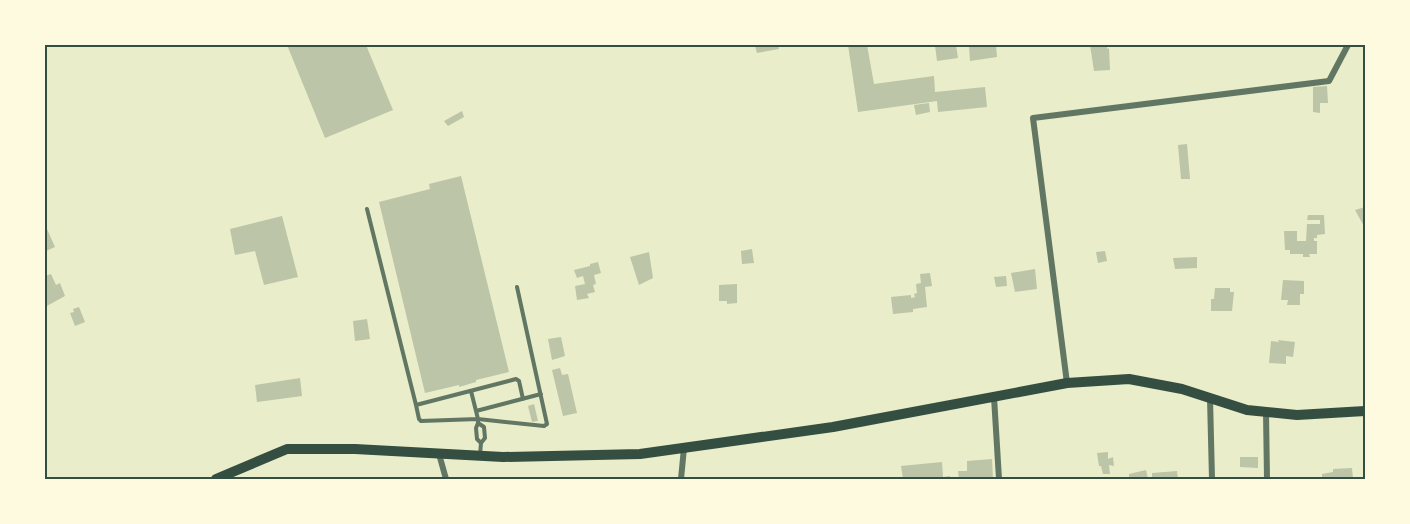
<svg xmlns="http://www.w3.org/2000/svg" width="1410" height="524" font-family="Figtree,sans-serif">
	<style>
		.building { fill: #bcc5a7 }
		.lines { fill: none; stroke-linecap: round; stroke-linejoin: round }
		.service { stroke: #617663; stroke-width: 4 }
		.minor { stroke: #617663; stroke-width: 6 }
		.secondary { stroke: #344e41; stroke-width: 10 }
		.neatline { fill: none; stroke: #344e41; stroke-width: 2 }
	</style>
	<rect width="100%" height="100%" fill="#e9edc9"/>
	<path class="building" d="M287,45H366L393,110L325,138Z
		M759,45H778L779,49L757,53L755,46Z
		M848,45H867L874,84L934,76L935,92L985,87L987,107L938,112L937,101L858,112Z
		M935,45H956L958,58L937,61Z
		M969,45H996L997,57L970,61Z
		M1090,45H1107V49L1109,48L1110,70L1094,71Z
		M1327,86L1328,103H1320V113L1313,112V87Z
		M929,103L930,112L916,115L914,105Z
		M462,111L464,117L448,126L444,121Z
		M1187,144L1190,179H1181L1178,145Z
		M461,176L509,372L476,380V382L459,387V385L425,393L379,202L430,189L429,184Z
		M1365,207V228L1355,210Z
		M1308,215H1324L1325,234L1317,235V238H1314V241H1317V254H1309L1310,257H1303V254H1290V250H1285L1284,231H1297V241H1306L1307,224H1320V220H1307Z
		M282,216L298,277L264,285L255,251L235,255L230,229Z
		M45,229H47L55,247L46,251Z
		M752,249L754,263L742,264L741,251Z
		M1105,251L1107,261L1098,263L1096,252Z
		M649,252L653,278L639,285L630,257Z
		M1197,257V268L1175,269L1173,258Z
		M598,262L601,273L594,275L596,284L593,285L595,292L587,294L589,298L577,300L575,286L585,284L583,276L577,278L574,270L590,266V264Z
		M1035,269L1037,289L1015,292L1011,273Z
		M930,273L932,286L925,287L927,307L913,309V312L893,314L891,297L911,295V298L915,297L914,294L917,293L916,284L921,283L920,274Z
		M51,274L56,285L60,283L65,296L45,307V276Z
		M1006,276L1007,286L996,287L994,277Z
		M1283,280L1304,281V294H1300V305H1287L1288,300H1281Z
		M737,284V303L727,304V301H719V285Z
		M1215,288H1230V292H1234L1232,311H1211V299H1214Z
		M79,307L85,322L75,326L70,313L74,312L73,309Z
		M367,319L370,339L355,341L353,321Z
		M561,337L565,356L552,360L548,339Z
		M1278,340L1295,342L1293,357L1286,356V364L1269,363L1271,341L1279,342Z
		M560,368L562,375L568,374L577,413L563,416L552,370Z
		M300,378L302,396L257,402L255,385Z
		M534,404L538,421L532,422L528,406Z
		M1108,452V459L1113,457L1114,466L1109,465L1110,474H1103L1101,466H1099L1097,453Z
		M1240,457H1258V468L1240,467Z
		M992,459L993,479H959L958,471H967V461Z
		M942,462L943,477L950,476V479H903L901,466Z
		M1352,468L1353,479H1322V474L1333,472V469Z
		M1146,470L1148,479H1129V474Z
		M1177,471L1178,479H1152V473Z"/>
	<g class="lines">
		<path class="service" d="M367,209L416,405
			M517,287L547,424L544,426L478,419L476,411L541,394
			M471,391L476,411
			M478,423L476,428L477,439L481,443
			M480,455L481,443L485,438L484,427L478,423V419L421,421L419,419L416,405L516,379L519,381L523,399"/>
		<path class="minor" d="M1067,383L1033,118L1329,81L1348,45
			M994,397L999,479
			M1210,398L1212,479
			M1266,412L1267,479
			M439,454L446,479
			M681,479L684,448"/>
		<path class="secondary" d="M216,479L287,449H355L503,457L640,454L833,427L1067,383L1129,379L1182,389L1247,410L1297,415L1365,411"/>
	</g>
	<rect width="1410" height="524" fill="none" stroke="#fefae0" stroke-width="93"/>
	<rect x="46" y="46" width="1318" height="432" class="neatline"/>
</svg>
